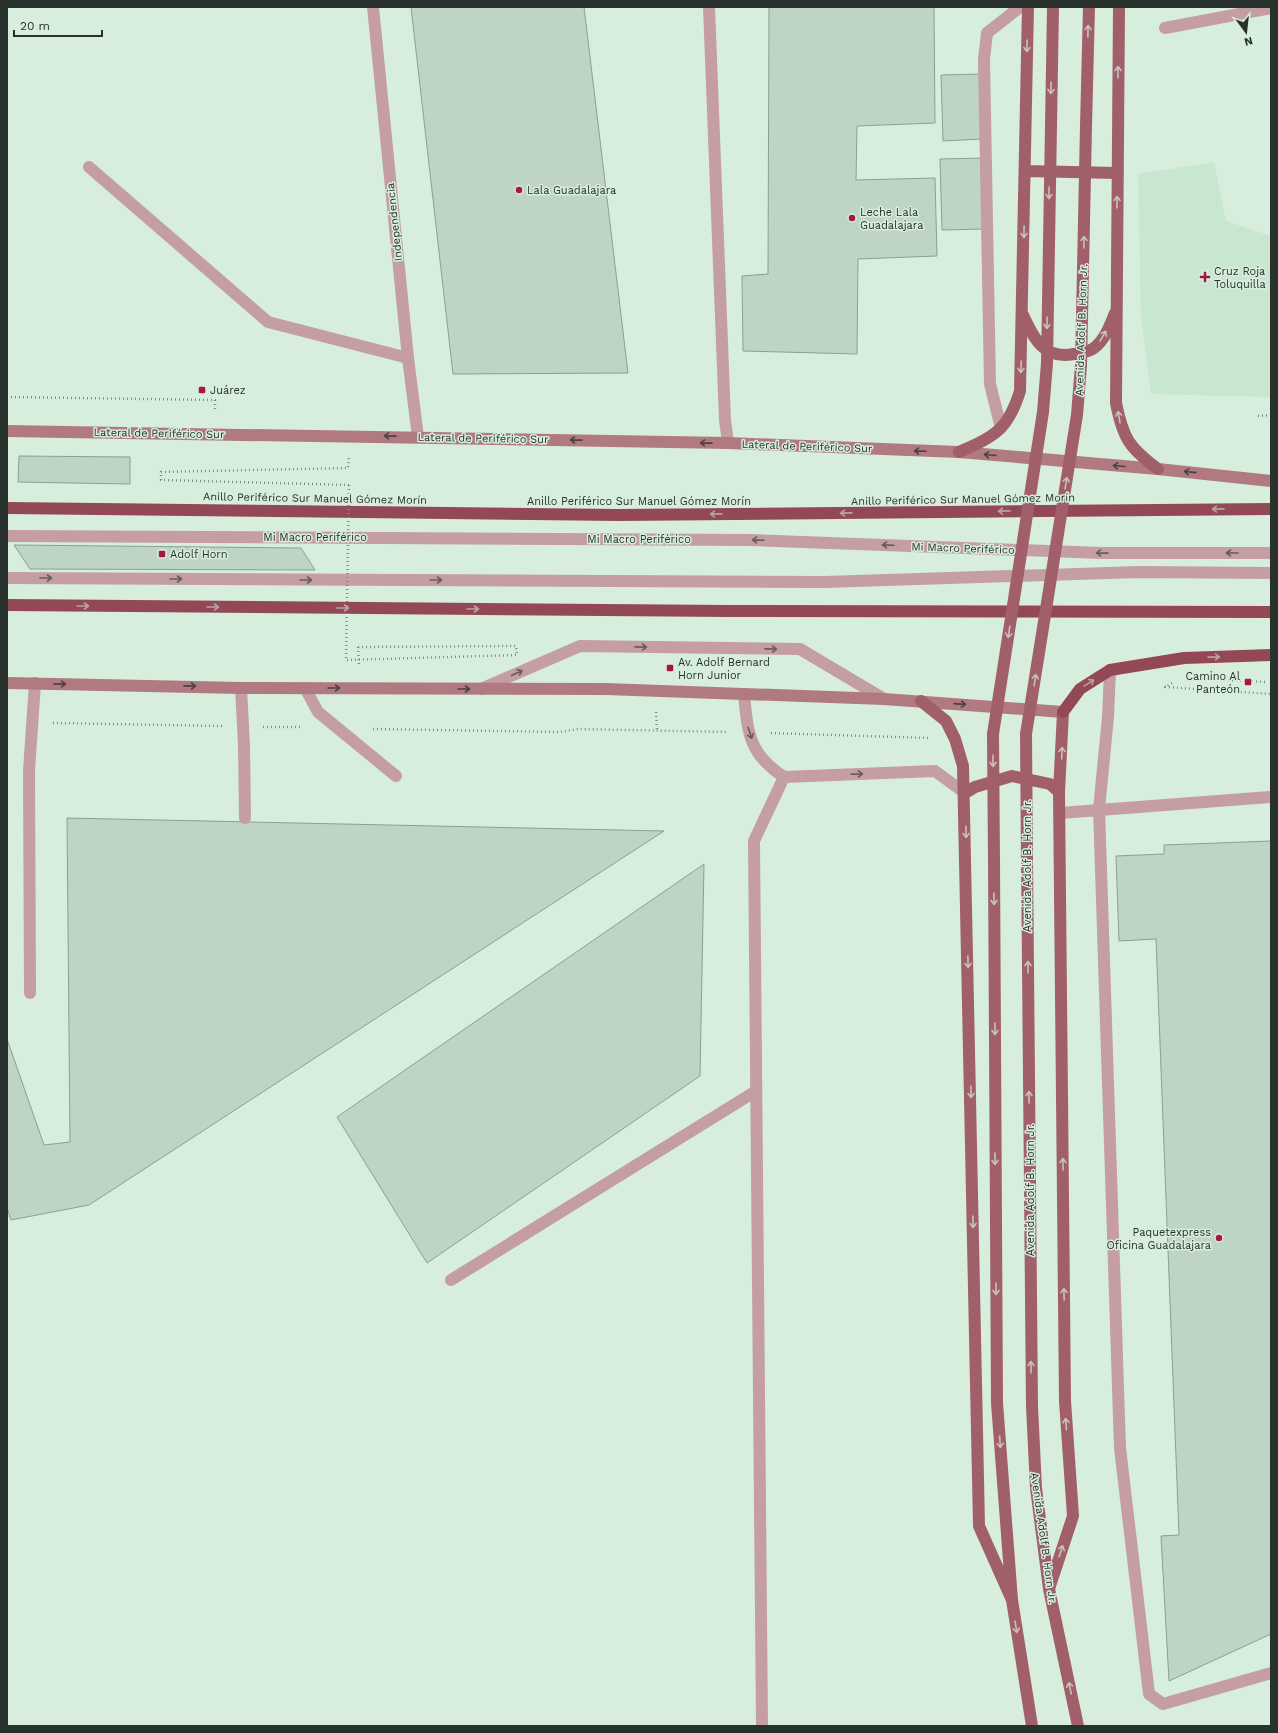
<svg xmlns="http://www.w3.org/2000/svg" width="1278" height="1733" font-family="'Work Sans',sans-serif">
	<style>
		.built { fill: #c8e6d0 }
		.building { fill: #bed4c4; stroke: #8aa090 }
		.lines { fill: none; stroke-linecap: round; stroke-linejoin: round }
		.path { stroke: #7e8e83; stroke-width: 2.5; stroke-dasharray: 1 3; stroke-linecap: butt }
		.lane { stroke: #c49ea2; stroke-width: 12 }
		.street { stroke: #c49ea2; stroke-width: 12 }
		.secondary { stroke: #b17a81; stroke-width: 12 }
		.primary { stroke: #a15f6a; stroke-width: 12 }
		.highway { stroke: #934855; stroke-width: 12 }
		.path-bridge { stroke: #7e8e83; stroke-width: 2.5; stroke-dasharray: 1 3; stroke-linecap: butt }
		.primary-bridge { stroke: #a15f6a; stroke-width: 12 }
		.oneway { stroke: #c7c3ba }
		.oneway2 { stroke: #4a4340 }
		.oneway3 { stroke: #b8a3a0 }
		.oneway4 { stroke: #665d5b }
		.poi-dot { fill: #a91445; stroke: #d7eedd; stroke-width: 1.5 }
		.labels { text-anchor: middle; stroke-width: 3; stroke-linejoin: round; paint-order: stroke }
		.poi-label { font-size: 11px; fill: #28312b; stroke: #d7eedd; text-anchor: start }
		.street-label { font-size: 11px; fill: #28312b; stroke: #d7eedd }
	</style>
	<rect width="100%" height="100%" fill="#d7eedd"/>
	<path class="built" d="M1214,162L1226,221L1271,236V397L1151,394L1141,317L1138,174Z"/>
	<path class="building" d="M411,7H584L628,373L453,374Z
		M769,7H934L935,123L857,126L856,180L935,178L937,256L858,259L857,354L743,351L742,276L768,274Z
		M980,74L982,139L943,141L941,75Z
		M983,158L984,229L942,230L940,159Z
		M19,456L130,457V484L18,482Z
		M14,545L301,548L315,570L30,569Z
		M67,818L664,831L89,1205L11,1220L7,1208V1039L44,1145L70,1142Z
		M1271,841V1634L1169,1681L1161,1536L1179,1535L1156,939L1119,941L1116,856L1164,854V845Z
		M704,864L700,1076L427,1263L337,1117Z"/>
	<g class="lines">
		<path class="path" d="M7,397L215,400V412
			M1258,416L1271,415
			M349,485L161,480V472L348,468L349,458
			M358,647L359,666
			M1224,680L1267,682
			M1172,683L1165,687L1271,694
			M656,712L657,730
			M53,723L222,726
			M263,727H302
			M373,729L560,732L578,729L728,732
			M771,733L930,738"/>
		<path class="lane" d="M709,7L725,420L728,443
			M89,167L268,322L408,358
			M1001,428L990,384L984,59L987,33L1020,7
			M7,536L751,540L1101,553H1271
			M7,578L825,582L1138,572L1271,573
			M1110,670L1108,717L1099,809L1120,1448L1149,1694L1163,1704L1271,1673
			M241,688L244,745L245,818
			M305,688L318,712L396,776
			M481,689L580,646L800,649L884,699
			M744,695C748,734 749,754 784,777L935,771L965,793
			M1060,813L1270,797
			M30,993L29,771L35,683
			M451,1280L756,1091
			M762,1726L754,841L784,777"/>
		<path class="street" d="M373,7L408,358L418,437
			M1165,28L1271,8"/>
		<path class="secondary" d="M7,431L728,443L959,452L1158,469L1271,481
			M7,683L241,688L606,689L884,699L1063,712"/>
		<path class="primary" d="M1119,7L1116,403C1123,438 1129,448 1158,469
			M1051,126L1053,7
			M1086,126L1089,7
			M1025,171L1118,173
			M1023,315C1034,339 1044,360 1074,354C1080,353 1089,352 1094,348C1105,340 1110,325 1115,313
			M959,452C995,436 1008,430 1020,391L1028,7
			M921,701L946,721L955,739L963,766L979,1526L1012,1600
			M965,793L975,787L1012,776L1050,784L1059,792
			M1027,859L1032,1406L1036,1488L1049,1589L1078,1726
			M994,860L997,1403L1012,1600L1032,1726
			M1049,1589L1073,1516L1065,1401L1059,792L1063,712"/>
		<path class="highway" d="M7,508L618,515L1271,509
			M7,605L729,611L1271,612
			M1063,712L1080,689L1110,670L1184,658L1271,655"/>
		<path class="path-bridge" d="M349,485L346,660L517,655L516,646L358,647"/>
		<path class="primary-bridge" d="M1027,859L1026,734L1077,415L1081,365L1086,126
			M994,860L993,734L1043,412L1047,363L1051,126"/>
	</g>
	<defs><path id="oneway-shaft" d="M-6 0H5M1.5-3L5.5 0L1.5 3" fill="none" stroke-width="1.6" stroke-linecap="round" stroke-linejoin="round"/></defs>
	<g class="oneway">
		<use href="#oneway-shaft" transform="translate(1088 31) rotate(-89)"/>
		<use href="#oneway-shaft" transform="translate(1027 46) rotate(91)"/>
		<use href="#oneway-shaft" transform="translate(1118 72) rotate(-90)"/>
		<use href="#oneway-shaft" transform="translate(1051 88) rotate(91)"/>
		<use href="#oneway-shaft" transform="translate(1049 193) rotate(91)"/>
		<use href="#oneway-shaft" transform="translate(1117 202) rotate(-89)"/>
		<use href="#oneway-shaft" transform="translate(1024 232) rotate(91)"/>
		<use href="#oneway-shaft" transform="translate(1084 242) rotate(-89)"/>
		<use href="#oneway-shaft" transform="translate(1047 323) rotate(91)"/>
		<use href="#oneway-shaft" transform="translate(1103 336) rotate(-59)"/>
		<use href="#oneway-shaft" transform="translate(1021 367) rotate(92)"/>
		<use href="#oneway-shaft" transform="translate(1119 417) rotate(-100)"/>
		<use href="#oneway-shaft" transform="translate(1066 483) rotate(-81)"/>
		<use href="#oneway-shaft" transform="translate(1009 632) rotate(99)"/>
		<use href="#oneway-shaft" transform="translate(1035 680) rotate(-81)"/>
		<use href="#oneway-shaft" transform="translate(1062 753) rotate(-87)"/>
		<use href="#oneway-shaft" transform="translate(993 761) rotate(90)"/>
		<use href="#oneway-shaft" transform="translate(966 832) rotate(89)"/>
		<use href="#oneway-shaft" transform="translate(994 899) rotate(90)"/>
		<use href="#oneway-shaft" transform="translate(968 962) rotate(89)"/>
		<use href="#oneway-shaft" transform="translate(1028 967) rotate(-90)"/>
		<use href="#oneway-shaft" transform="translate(995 1029) rotate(90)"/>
		<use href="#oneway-shaft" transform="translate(971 1092) rotate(89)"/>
		<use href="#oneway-shaft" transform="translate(1029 1097) rotate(-90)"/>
		<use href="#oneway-shaft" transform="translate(995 1159) rotate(90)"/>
		<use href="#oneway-shaft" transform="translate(1063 1164) rotate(-91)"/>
		<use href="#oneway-shaft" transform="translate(973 1222) rotate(89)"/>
		<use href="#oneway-shaft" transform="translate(996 1289) rotate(90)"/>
		<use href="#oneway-shaft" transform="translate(1064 1294) rotate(-91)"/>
		<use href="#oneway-shaft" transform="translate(1031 1367) rotate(-90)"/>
		<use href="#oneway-shaft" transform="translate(1066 1424) rotate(-94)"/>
		<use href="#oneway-shaft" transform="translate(1000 1442) rotate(86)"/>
		<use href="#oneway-shaft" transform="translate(1061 1551) rotate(-72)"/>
		<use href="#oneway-shaft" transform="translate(1016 1627) rotate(81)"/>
		<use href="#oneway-shaft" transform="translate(1070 1688) rotate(-102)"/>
	</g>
	<g class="oneway2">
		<use href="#oneway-shaft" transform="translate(390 436) rotate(-179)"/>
		<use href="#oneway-shaft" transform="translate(576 440) rotate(-179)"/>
		<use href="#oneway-shaft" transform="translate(706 443) rotate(-179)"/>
		<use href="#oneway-shaft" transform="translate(920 451) rotate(-178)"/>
		<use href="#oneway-shaft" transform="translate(990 455) rotate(-175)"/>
		<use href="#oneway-shaft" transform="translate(1119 466) rotate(-175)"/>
		<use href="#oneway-shaft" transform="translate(1190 472) rotate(-174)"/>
		<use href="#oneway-shaft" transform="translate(60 684) rotate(1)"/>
		<use href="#oneway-shaft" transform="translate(190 686) rotate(1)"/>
		<use href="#oneway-shaft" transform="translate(334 688)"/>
		<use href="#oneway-shaft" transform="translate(464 689)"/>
		<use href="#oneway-shaft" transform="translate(960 704) rotate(4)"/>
	</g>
	<g class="oneway3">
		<use href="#oneway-shaft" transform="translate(1218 509) rotate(179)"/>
		<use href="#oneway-shaft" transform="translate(1004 511) rotate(179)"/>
		<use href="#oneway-shaft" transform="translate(846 513) rotate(179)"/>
		<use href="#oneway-shaft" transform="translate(716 514) rotate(179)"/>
		<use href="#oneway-shaft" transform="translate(83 606)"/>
		<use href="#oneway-shaft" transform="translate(213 607)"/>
		<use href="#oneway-shaft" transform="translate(343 608)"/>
		<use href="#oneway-shaft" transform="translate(473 609)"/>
		<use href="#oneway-shaft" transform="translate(1214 657) rotate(-1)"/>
		<use href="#oneway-shaft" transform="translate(1089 683) rotate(-32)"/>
	</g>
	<g class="oneway4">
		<use href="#oneway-shaft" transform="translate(758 540) rotate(-178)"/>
		<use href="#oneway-shaft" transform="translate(888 545) rotate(-178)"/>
		<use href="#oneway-shaft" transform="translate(1102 553) rotate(-179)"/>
		<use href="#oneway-shaft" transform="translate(1232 553) rotate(-180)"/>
		<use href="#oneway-shaft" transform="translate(46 578)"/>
		<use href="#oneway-shaft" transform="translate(176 579)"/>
		<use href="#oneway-shaft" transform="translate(306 580)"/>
		<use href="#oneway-shaft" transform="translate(436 580)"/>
		<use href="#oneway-shaft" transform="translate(641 647) rotate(1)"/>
		<use href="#oneway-shaft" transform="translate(771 649) rotate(1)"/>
		<use href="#oneway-shaft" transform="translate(517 673) rotate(-24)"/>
		<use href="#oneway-shaft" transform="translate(750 733) rotate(72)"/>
		<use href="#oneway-shaft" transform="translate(857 774) rotate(-2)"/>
	</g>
	<g class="poi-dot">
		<circle cx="519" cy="190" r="4"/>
		<circle cx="852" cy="218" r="4"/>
		<path d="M1203 271h4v4h4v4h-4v4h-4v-4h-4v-4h4z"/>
		<rect x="198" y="386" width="8" height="8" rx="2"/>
		<rect x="158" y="550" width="8" height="8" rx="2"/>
		<rect x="666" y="664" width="8" height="8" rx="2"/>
		<rect x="1244" y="678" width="8" height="8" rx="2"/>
		<circle cx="1219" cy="1238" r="4"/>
	</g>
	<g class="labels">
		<g class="poi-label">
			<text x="527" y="194">Lala Guadalajara</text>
			<text x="860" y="216">Leche Lala<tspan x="860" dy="13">Guadalajara</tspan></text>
			<text x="1214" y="275">Cruz Roja<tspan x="1214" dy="13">Toluquilla</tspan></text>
			<text x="210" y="394">Juárez</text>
			<text x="170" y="558">Adolf Horn</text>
			<text x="678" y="666">Av. Adolf Bernard<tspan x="678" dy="13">Horn Junior</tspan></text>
			<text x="1240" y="680" text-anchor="end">Camino Al<tspan x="1240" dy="13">Panteón</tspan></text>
			<text x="1211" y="1236" text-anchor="end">Paquetexpress<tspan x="1211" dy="13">Oficina Guadalajara</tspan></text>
		</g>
		<g class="street-label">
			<text transform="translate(394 222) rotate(-96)" y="4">Independencia</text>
			<text transform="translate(1081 330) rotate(-88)" y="4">Avenida Adolf B. Horn Jr.</text>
			<text transform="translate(159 433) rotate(1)" y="4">Lateral de Periférico Sur</text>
			<text transform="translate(483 438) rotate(1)" y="4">Lateral de Periférico Sur</text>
			<text transform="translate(807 446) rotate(2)" y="4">Lateral de Periférico Sur</text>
			<text transform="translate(315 498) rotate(1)" y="4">Anillo Periférico Sur Manuel Gómez Morín</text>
			<text transform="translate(963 499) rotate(-1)" y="4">Anillo Periférico Sur Manuel Gómez Morín</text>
			<text x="639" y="505">Anillo Periférico Sur Manuel Gómez Morín</text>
			<text x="315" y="541">Mi Macro Periférico</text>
			<text x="639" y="543">Mi Macro Periférico</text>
			<text transform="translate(963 548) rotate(2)" y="4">Mi Macro Periférico</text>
			<text transform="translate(1027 866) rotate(-90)" y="4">Avenida Adolf B. Horn Jr.</text>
			<text transform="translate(1030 1190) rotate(-90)" y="4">Avenida Adolf B. Horn Jr.</text>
			<text transform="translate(1044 1538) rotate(82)" y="4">Avenida Adolf B. Horn Jr.</text>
		</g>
	</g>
	<rect width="1278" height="1733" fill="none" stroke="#28312b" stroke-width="16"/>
	<g transform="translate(1246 32) rotate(165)" stroke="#d7eedd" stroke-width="3" paint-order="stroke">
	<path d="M0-3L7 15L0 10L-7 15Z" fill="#28312b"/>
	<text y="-6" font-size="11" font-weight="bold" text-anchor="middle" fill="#28312b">N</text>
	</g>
	<path d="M14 30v6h88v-6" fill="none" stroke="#28312b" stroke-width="2"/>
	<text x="20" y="30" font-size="12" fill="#28312b" stroke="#d7eedd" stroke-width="3" paint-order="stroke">20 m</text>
</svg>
